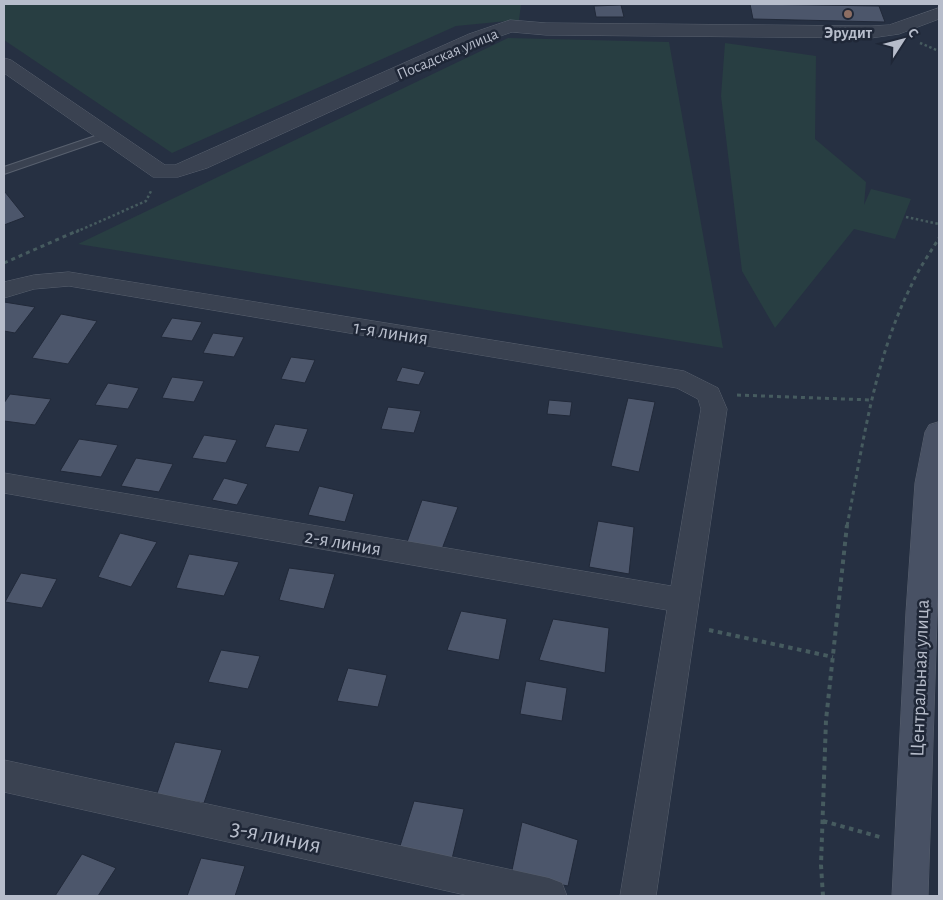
<svg xmlns="http://www.w3.org/2000/svg" width="943" height="900" font-family="'Alegreya Sans',sans-serif">
	<style>
		.green { fill: #283e42 }
		.building { fill: #4c566b; stroke: #212939 }
		.lines { fill: none; stroke-linecap: round; stroke-linejoin: round }
		.lane-casing { stroke: #58606e; stroke-width: 2 }
		.street-casing { stroke: #58606e; stroke-width: 1 }
		.secondary-casing { stroke: #58606e; stroke-width: 1 }
		.path-far2 { stroke: #465b5f; stroke-width: 2.5; stroke-dasharray: 2.5 2.5; stroke-linecap: butt }
		.path-far1 { stroke: #465b5f; stroke-width: 3; stroke-dasharray: 4 4; stroke-linecap: butt }
		.path { stroke: #465b5f; stroke-width: 4; stroke-dasharray: 4.5 4.5; stroke-linecap: butt }
		.lane { fill: #3a4251; fill-rule: evenodd }
		.street { fill: #3a4251; fill-rule: evenodd }
		.secondary { fill: #485164; fill-rule: evenodd }
		.education-dot { fill: #8d6e63; stroke: #1f2737; stroke-width: 2 }
		.labels { text-anchor: middle; stroke-width: 5; stroke-linejoin: round; paint-order: stroke }
		.far-poi-label { font-size: 16px; font-weight: bold; fill: #b7bdcb; stroke: #1f2737 }
		.far-street-label { font-size: 16px; fill: #b7bdcb; stroke: #1f2737 }
		.street-label { font-size: 20px; fill: #b7bdcb; stroke: #1f2737 }
		.near-street-label { font-size: 24px; fill: #b7bdcb; stroke: #1f2737 }
	</style>
	<rect width="100%" height="100%" fill="#263042"/>
	<path class="green" d="M4,4H521L519,20L456,26L172,153L4,40Z
		M508,38L669,42L723,348L78,244Z
		M725,43L816,56L815,139L866,182L864,205L871,189L911,199L895,239L854,229L775,328L742,271L721,96Z"/>
	<path class="building" d="M750,4L879,6L885,22L753,19Z
		M621,5L624,17H596L594,6Z
		M4,192H5L25,217L4,225Z
		M4,302L35,307L15,333L4,331Z
		M61,314L97,321L68,364L32,358Z
		M172,318L202,322L192,341L161,337Z
		M213,333L244,337L234,357L203,353Z
		M291,357L315,360L305,383L281,379Z
		M402,367L425,372L419,385L396,381Z
		M172,377L204,381L194,402L162,398Z
		M108,383L139,388L128,409L95,405Z
		M10,394L51,399L35,425L4,421V403Z
		M628,398L655,402L639,472L611,466Z
		M549,400L572,402L570,416L547,414Z
		M388,407L421,411L414,433L381,429Z
		M275,424L308,429L299,452L265,447Z
		M204,435L237,440L226,463L192,458Z
		M79,439L118,445L101,477L60,471Z
		M136,458L173,464L159,492L121,486Z
		M224,478L248,484L237,505L212,500Z
		M319,486L354,494L345,522L308,515Z
		M422,500L458,507L442,549L407,542Z
		M598,521L634,527L629,574L589,567Z
		M120,533L157,542L131,587L98,577Z
		M189,554L239,562L224,596L176,588Z
		M289,568L335,574L324,609L279,600Z
		M21,573L57,579L42,608L5,602Z
		M461,611L507,619L499,660L447,650Z
		M553,619L609,628L605,673L539,660Z
		M221,650L260,656L248,689L208,682Z
		M348,668L387,675L378,707L337,701Z
		M526,681L567,688L562,721L520,714Z
		M175,742L222,750L204,803L156,796Z
		M414,801L464,809L451,863L400,846Z
		M522,822L578,840L568,886L511,875Z
		M82,854L116,868L98,896H55Z
		M201,858L245,866L235,896H187Z"/>
	<g class="lines">
		<g class="lane-casing">
			<path id="lane" d="M107,132L111,133V137L4,174V167Z"/>
		</g>
		<g class="street-casing">
			<path id="street" d="M939,8V19L899,34L871,38L546,35L512,32L483,42L207,168L178,177H153L4,73V58L11,60L165,165H175L469,34L510,20L546,23L871,26L889,25Z
				M69,272L684,371L718,388L727,409L656,896H620L667,610L4,493V473L671,586L701,409L698,399L677,388L69,286L34,289L4,298V282L34,275Z
				M4,760L549,878L562,883L567,896H470L4,792Z"/>
		</g>
		<g class="secondary-casing">
			<path id="secondary" d="M939,422V558L928,896H892L906,612L915,483L925,432L929,425Z"/>
		</g>
		<path class="path-far2" d="M920,43L939,51
			M906,217L939,224
			M76,232L146,201L151,191"/>
		<path class="path-far1" d="M4,263L79,230
			M737,395L871,400
			M847,526C863,444 874,359 912,284C919,268 930,253 939,238"/>
		<path class="path" d="M709,630L833,657
			M823,821L880,837
			M823,896L821,865L826,720L847,525"/>
		<use href="#lane" class="lane"/>
		<use href="#street" class="street"/>
		<use href="#secondary" class="secondary"/>
	</g>
	<circle class="education-dot" cx="848" cy="14" r="5"/>
	<g class="labels">
		<g class="far-poi-label">
			<text x="848" y="38">Эрудит</text>
		</g>
		<g class="far-street-label">
			<text transform="translate(447 53) rotate(-23)" y="6">Посадская улица</text>
		</g>
		<g class="street-label">
			<text transform="translate(391 332) rotate(9)" y="7">1-я линия</text>
			<text transform="translate(343 542) rotate(10)" y="7">2-я линия</text>
			<text transform="translate(919 678) rotate(-88)" y="7">Центральная улица</text>
		</g>
		<g class="near-street-label">
			<text transform="translate(276 836) rotate(12)" y="8">3-я линия</text>
		</g>
	</g>
	<rect width="943" height="900" fill="none" stroke="#b7bdcb" stroke-width="10"/>
	<g transform="translate(903 40) rotate(54)" stroke="#1f2737" stroke-width="4" paint-order="stroke">
	<path d="M0-4L9 19L0 12L-9 19Z" fill="#b7bdcb"/>
	<text y="-8" font-size="14" font-weight="bold" text-anchor="middle" fill="#b7bdcb">С</text>
	</g>
</svg>
